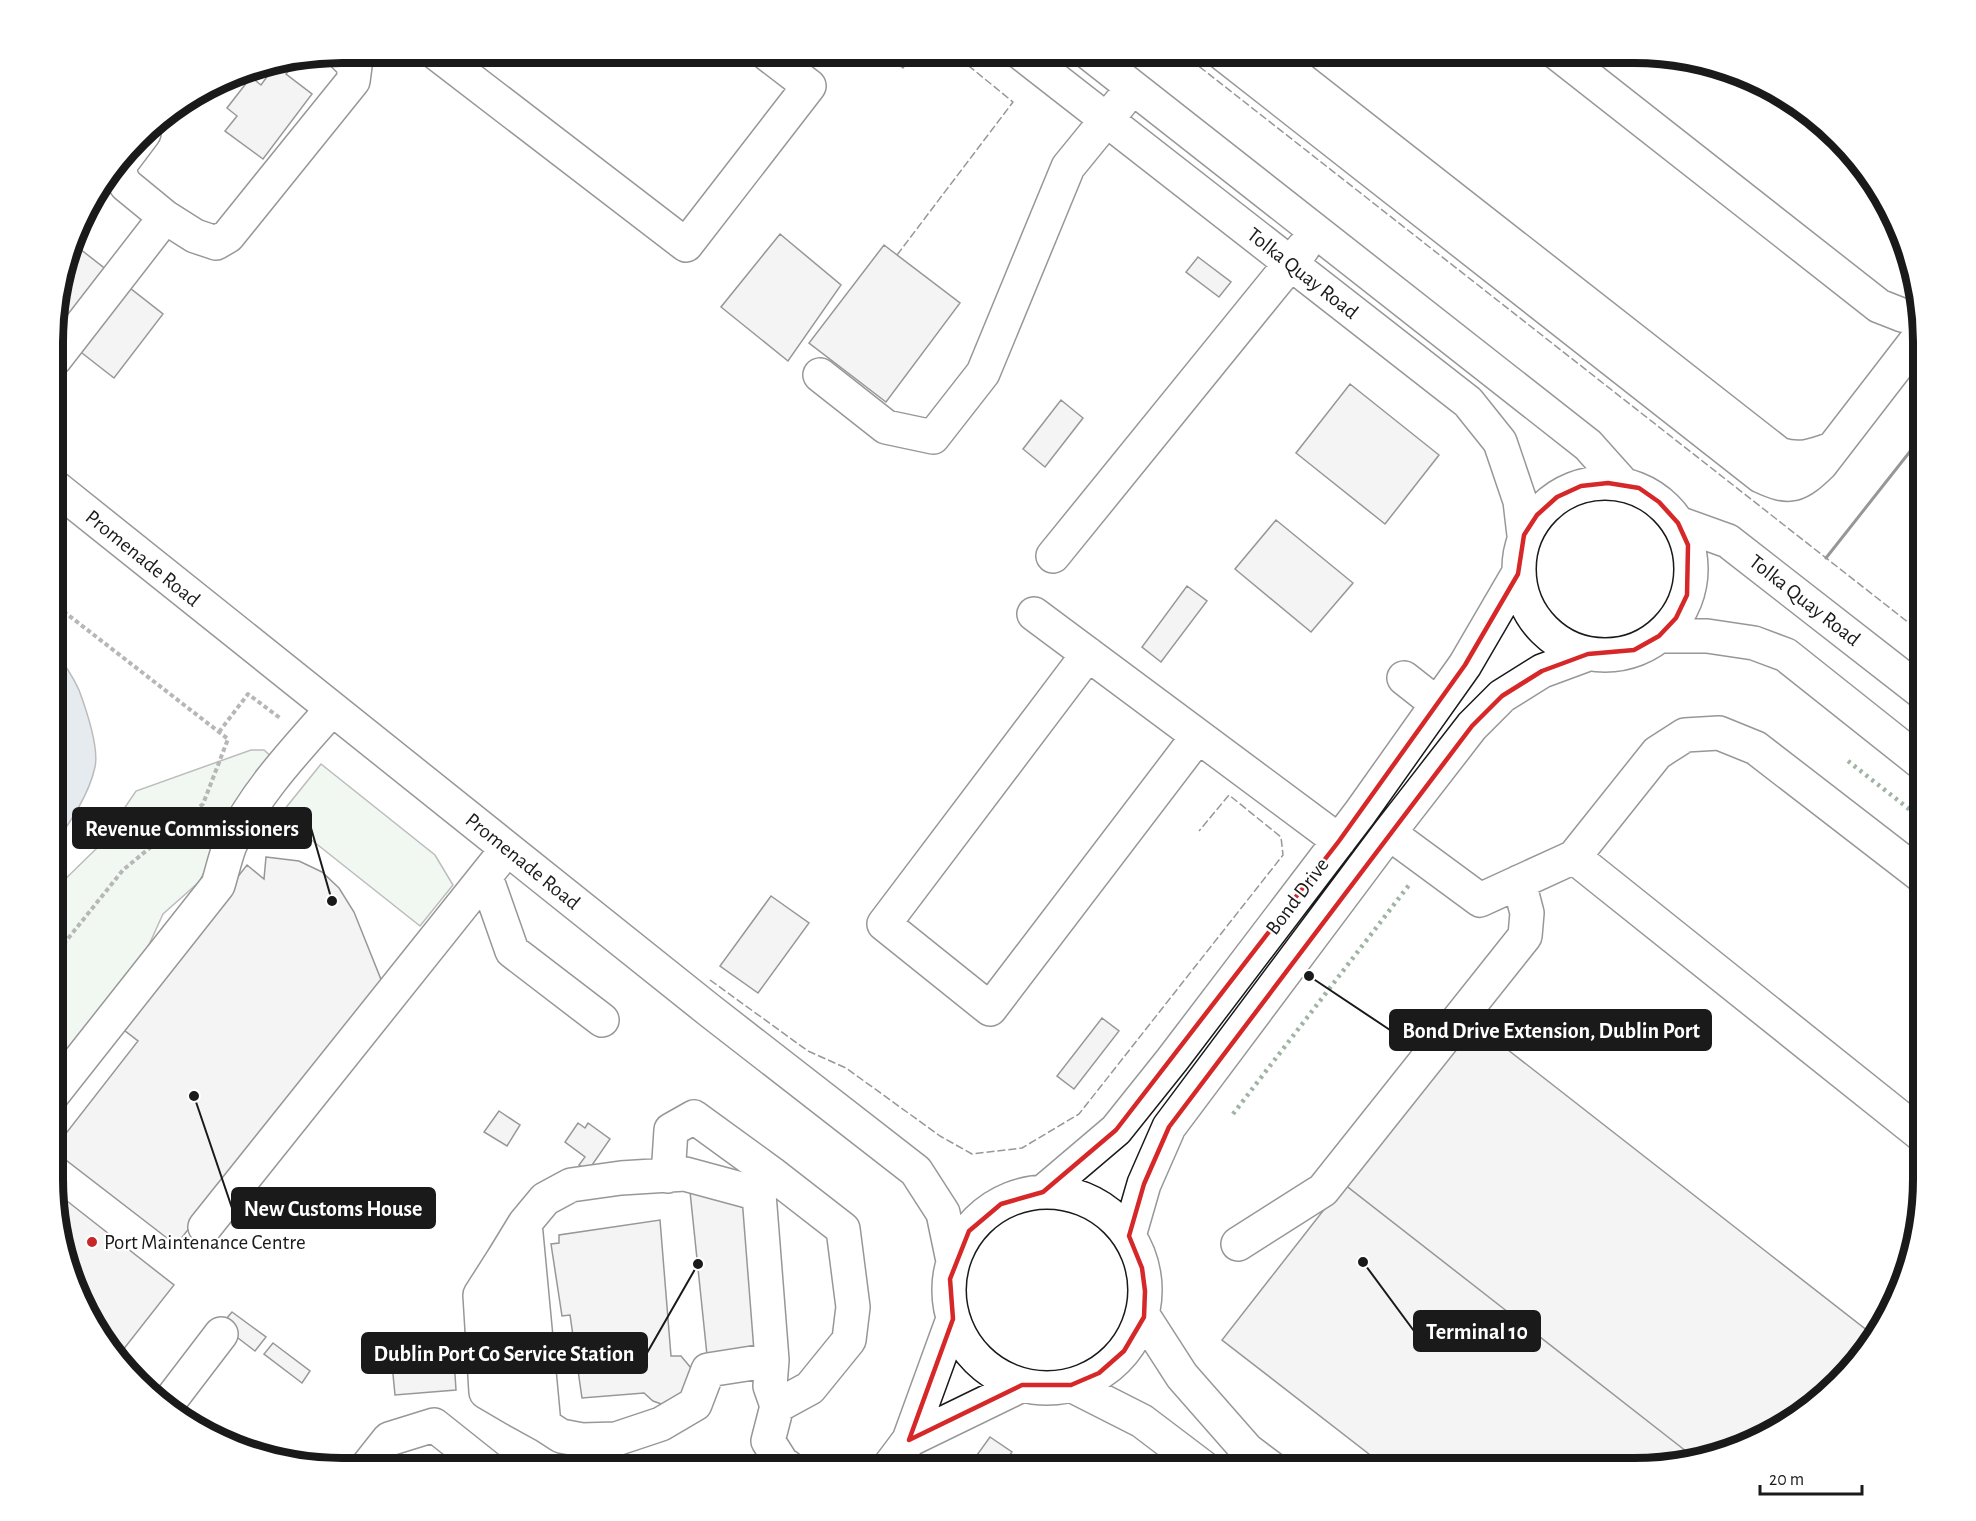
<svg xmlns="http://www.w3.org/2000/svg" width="1976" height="1521" font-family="'Alegreya Sans',sans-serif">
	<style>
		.green { fill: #e0efe3; stroke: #6a6a6a; stroke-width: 1.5 }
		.water { fill: #c6d2dc; stroke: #6a6a6a; stroke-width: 1.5 }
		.building { fill: #e6e6e6; stroke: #1a1a1a; stroke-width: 1.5 }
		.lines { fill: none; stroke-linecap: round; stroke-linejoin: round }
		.minor-casing { stroke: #1a1a1a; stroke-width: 36 }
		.path { stroke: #5f5f5f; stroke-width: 4; stroke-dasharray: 4.5 3; stroke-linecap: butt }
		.minor { stroke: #fff; stroke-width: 33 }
		.hedge { stroke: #2b5a34; stroke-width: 4.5; stroke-dasharray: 3 4.5; stroke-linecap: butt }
		.fence { stroke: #1a1a1a; stroke-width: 1.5; stroke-dasharray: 8 3; stroke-linecap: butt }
		.wall { stroke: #1a1a1a; stroke-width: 3 }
		.marked { fill: none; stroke: #d62828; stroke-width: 4.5; stroke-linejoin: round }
		.poi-dot { fill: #c62828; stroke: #fff; stroke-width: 2 }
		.labels { text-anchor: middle; stroke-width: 4.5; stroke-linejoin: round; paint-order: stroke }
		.street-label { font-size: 21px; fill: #1a1a1a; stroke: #fff }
		.poi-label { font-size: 21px; fill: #1a1a1a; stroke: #fff; text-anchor: start }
		.rim { fill: none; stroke: #1a1a1a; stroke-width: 8 }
		.leader { fill: none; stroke: #1a1a1a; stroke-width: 2 }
		.callout-dot { fill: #1a1a1a; stroke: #fff; stroke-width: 2 }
		.callout { fill: #1a1a1a; stroke: #1a1a1a; stroke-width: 2 }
		.callout-label { font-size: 22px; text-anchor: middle; font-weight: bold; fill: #fff }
	</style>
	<rect width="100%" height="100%" fill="#fff"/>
	<path class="green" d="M251,750H264L273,758L247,788L199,882L163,914L119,1011L53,1093L54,890L98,847L136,791Z
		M321,764L435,855L453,885L420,926L280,815Z"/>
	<path class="water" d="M54,651C64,663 73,677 79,690C86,709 99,748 95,767C89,795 70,822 54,845Z"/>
	<path class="building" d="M884,53H915L903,68Z
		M297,60L286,74L312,94L263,159L225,131L237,116L227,108L251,77L261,85L277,63Z
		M780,234L841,285L788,361L721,307Z
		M75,245L163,314L114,378L55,332V304Z
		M884,245L960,303L886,402L809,343Z
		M1198,257L1231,282L1219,297L1186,272Z
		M1350,384L1439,455L1385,524L1296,453Z
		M1061,400L1083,418L1045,467L1023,449Z
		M1276,520L1353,583L1311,632L1235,569Z
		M1187,586L1207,601L1161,662L1142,647Z
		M266,857L299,861L322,872L339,888L354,912L382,982L176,1245L53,1150L138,1041L120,1027L247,865L264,879Z
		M771,896L809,923L758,993L720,966Z
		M1102,1018L1119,1031L1074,1089L1057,1076Z
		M1471,1021L1873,1335L1852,1370L1762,1439L1691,1455L1344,1184Z
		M499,1111L520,1125L507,1146L484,1132Z
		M578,1123L585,1128L588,1123L610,1139L588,1171L579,1165L585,1157L565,1142Z
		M740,1176L758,1349L707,1355L689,1182Z
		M1344,1184L1691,1455L1634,1468H1387L1222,1340Z
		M53,1190L174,1285L119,1355L83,1307L53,1198Z
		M660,1220L671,1356H681L691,1368L689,1385L680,1397L664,1405L653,1401L644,1393L582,1398L570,1315L562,1316L551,1244L559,1243V1235Z
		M232,1312L266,1337L255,1351L221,1325Z
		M273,1343L310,1371L302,1383L264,1354Z
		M454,1359L456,1390L395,1395L392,1364Z
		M990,1437L1012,1452L1000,1468H995L977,1455Z"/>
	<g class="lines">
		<g class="minor-casing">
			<path id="minor" d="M436,53L686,245L809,86L766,53
				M1021,53L1468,402L1500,442L1520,501L1524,535
				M1089,53L1588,445L1622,483
				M1222,53L1761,476C1791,490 1798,486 1821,464L1922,333
				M1267,53L1779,454C1799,461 1813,456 1832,449
				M1557,53L1879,306L1902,315L1918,318
				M144,133L120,165L121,177L126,185L165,217L195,236L216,243L228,236L353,81L355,66L342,53
				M55,359L165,217
				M820,375L886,427L933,437L983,373L1068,167L1121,102
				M1519 569a86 86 0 1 1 172 0a86 86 0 1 1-172 0Z
				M55,487L709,1010L916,1171L943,1213L953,1261
				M1678,523L1728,541L1923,693
				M1053,556L1303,248
				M1034,614L1339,841
				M1659,636H1707L1754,643L1786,655L1923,764
				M1088,654L884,924L990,1009L1198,736
				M1404,678L1437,704
				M1389,833L1480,900L1574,857
				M486,877L512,951L602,1020
				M53,1094L218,885C222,872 225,858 230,845C255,793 294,752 332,709
				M1923,1136L1574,857L1657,753L1685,735L1719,733L1756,748L1923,877
				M771,1174L759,1194L772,1360L770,1386L777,1406L768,1441L782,1463L789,1468
				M668,1176L671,1130L694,1117L771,1173L843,1229L853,1307L849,1340L810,1388L777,1406
				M1043,1192L1116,1130L1172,1060L1360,813L1465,665L1518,574
				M949 1290a98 98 0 1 1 196 0a98 98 0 1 1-196 0Z
				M759,1194L685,1174L621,1178L571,1185L545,1199L525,1223L544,1425L561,1436L582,1440L616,1439L661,1424L695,1404L708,1370L772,1360
				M525,1223L503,1259L506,1323L515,1409L544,1425
				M205,1227L507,849
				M1129,1236L1144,1184L1169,1127L1389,833L1472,726L1502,696L1542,671L1588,654
				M1238,1244L1323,1190L1525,936L1527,913L1519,882
				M503,1259L480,1295L486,1392L515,1409
				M1144,1317L1182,1376L1247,1450L1271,1468
				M953,1319L909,1440L1022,1385
				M1071,1385L1142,1421L1204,1468
				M166,1406L221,1334
				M366,1468L389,1439L434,1425L488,1468
				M888,1468L909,1440"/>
		</g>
		<path class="path" d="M219,732L248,694L280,718
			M54,956L123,870L203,804L228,739L54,604"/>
		<use href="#minor" class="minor"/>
		<path class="hedge" d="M1848,761L1923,820
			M1233,1114L1409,885"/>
		<path class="fence" d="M1182,53L1923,634
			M897,255L1013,102L953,53
			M710,980L808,1051L846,1068L940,1136L972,1154L1022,1148L1079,1114L1283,855L1281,837L1229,795L1199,831"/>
		<path class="wall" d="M1826,558L1923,435"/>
	</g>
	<path d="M0 0H1976V1521H0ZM1608,483L1639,488L1659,502L1678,523L1688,545L1687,595L1676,618L1659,636L1634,650L1588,654L1542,671L1502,696L1472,726L1169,1127L1144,1184L1129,1236L1142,1268L1145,1291L1144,1317L1124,1351L1099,1373L1071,1385H1022L909,1440L953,1319L950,1279L969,1231L1001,1204L1043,1192L1116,1130L1339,841L1465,665L1518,574L1524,535L1537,515L1557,497L1581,486Z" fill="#fff" fill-opacity=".55" fill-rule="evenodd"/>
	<path class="marked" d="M1608,483L1639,488L1659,502L1678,523L1688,545L1687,595L1676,618L1659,636L1634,650L1588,654L1542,671L1502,696L1472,726L1169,1127L1144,1184L1129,1236L1142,1268L1145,1291L1144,1317L1124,1351L1099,1373L1071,1385H1022L909,1440L953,1319L950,1279L969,1231L1001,1204L1043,1192L1116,1130L1339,841L1465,665L1518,574L1524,535L1537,515L1557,497L1581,486Z"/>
	<circle class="poi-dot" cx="92" cy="1242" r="6"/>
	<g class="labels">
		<g class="street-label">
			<text transform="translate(1303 273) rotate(38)" y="7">Tolka Quay Road</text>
			<text transform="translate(143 558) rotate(39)" y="7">Promenade Road</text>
			<text transform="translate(1805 600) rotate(38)" y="7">Tolka Quay Road</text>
			<text transform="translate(523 861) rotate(39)" y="7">Promenade Road</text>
			<text transform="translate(1297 896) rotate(-53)" y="7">Bond Drive</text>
		</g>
		<g class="poi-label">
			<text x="104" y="1249">Port Maintenance Centre</text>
		</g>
	</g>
	<path d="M0 0H1976V1521H0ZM342 63H1634A279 279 0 0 1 1913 342V1179A279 279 0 0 1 1634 1458H342A279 279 0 0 1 63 1179V342A279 279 0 0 1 342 63Z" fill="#fff" fill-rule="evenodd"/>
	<path class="rim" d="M342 63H1634A279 279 0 0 1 1913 342V1179A279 279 0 0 1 1634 1458H342A279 279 0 0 1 63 1179V342A279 279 0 0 1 342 63Z"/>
	<path class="leader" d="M332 901L311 828M1309 976L1390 1030M194 1096L232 1208M1363 1262L1414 1331M698 1264L647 1353"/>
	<g class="callout-dot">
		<circle cx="332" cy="901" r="6"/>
		<circle cx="1309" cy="976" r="6"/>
		<circle cx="194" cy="1096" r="6"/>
		<circle cx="1363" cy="1262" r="6"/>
		<circle cx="698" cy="1264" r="6"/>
	</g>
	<g class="callout">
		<rect x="73" y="808" width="238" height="40" rx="6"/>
		<rect x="1390" y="1010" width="321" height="40" rx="6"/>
		<rect x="232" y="1188" width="203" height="40" rx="6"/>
		<rect x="1414" y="1311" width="126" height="40" rx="6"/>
		<rect x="362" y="1333" width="285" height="40" rx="6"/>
	</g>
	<g class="callout-label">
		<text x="192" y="836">Revenue Commissioners</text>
		<text x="1551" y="1038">Bond Drive Extension, Dublin Port</text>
		<text x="333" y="1216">New Customs House</text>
		<text x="1477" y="1339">Terminal 10</text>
		<text x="504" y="1361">Dublin Port Co Service Station</text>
	</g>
	<path d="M1760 1485v9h102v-9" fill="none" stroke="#1a1a1a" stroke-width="3"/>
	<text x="1769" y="1485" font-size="18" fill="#1a1a1a" stroke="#ffffff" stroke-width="4.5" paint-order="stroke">20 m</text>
</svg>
